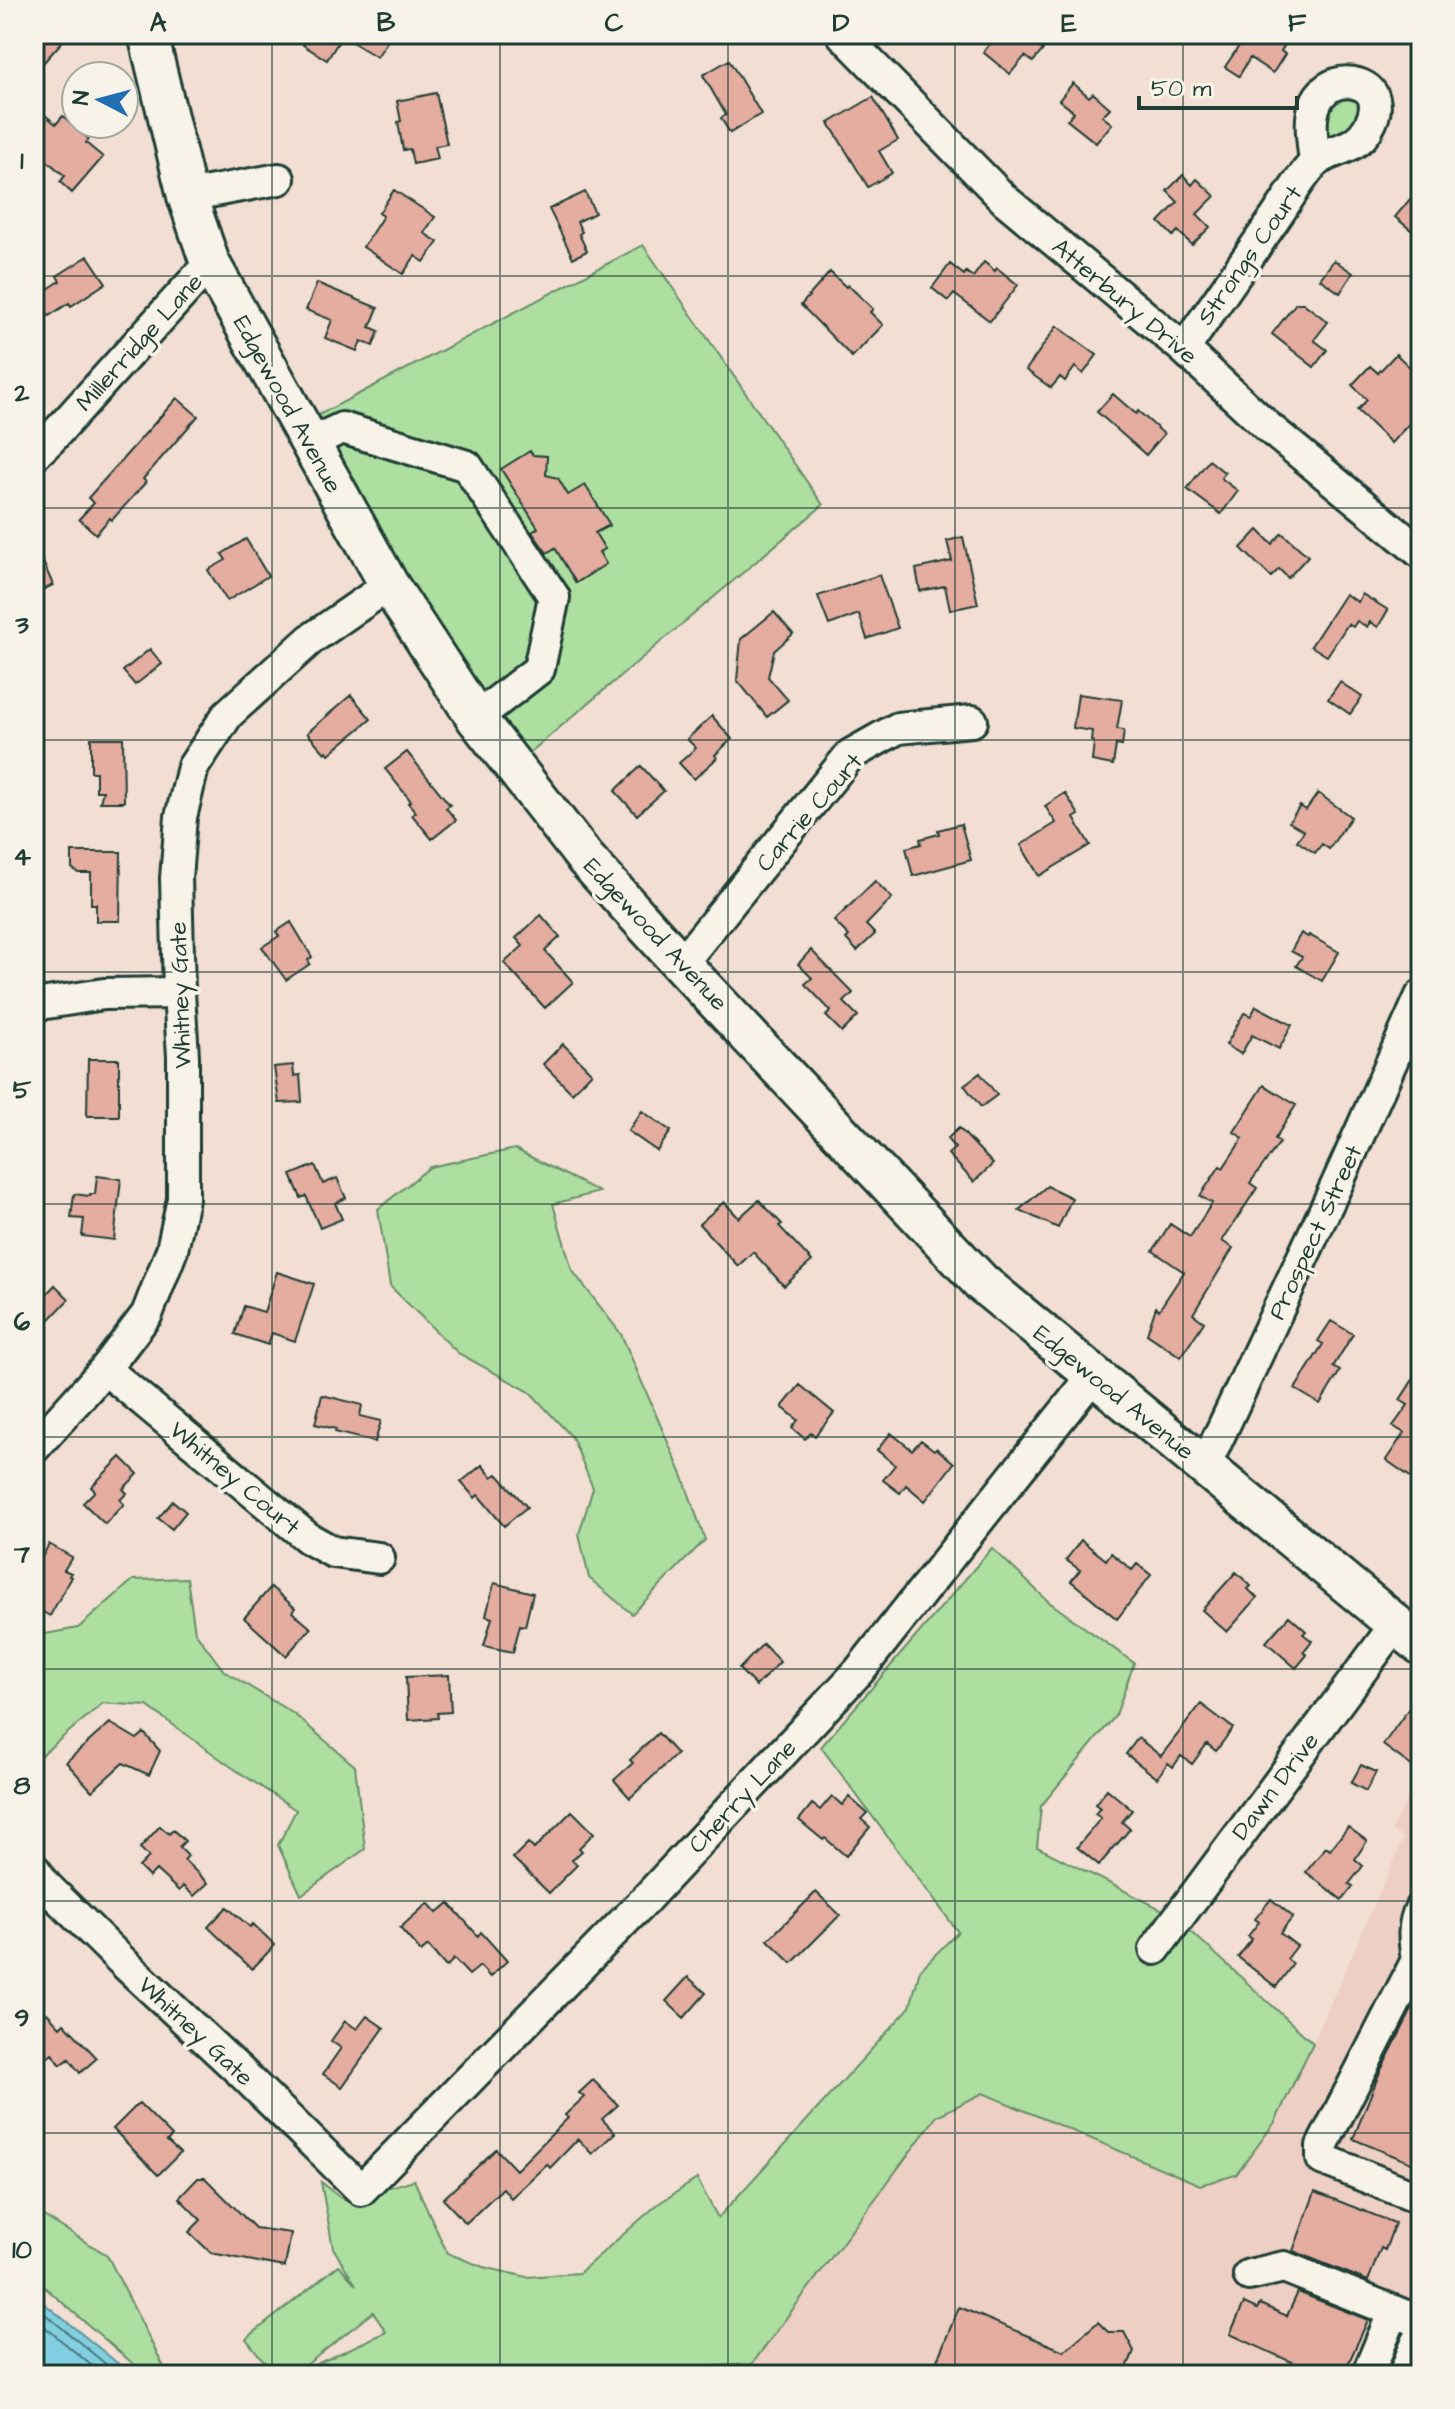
<svg xmlns="http://www.w3.org/2000/svg" width="1455" height="2409" font-family="'Architects Daughter',sans-serif">
	<style>
		.built { fill: #eecfc3 }
		.green { fill: #addfa0; stroke: #668e6a; stroke-width: 2; fill-rule: evenodd }
		.water { fill: #83cfe2; stroke: #5b959c; stroke-width: 2 }
		.lines { fill: none; stroke-linecap: round; stroke-linejoin: round }
		.shore { stroke: #47777a; stroke-width: 2 }
		.building { fill: #e5aca0; stroke: #1f3d34; stroke-width: 2 }
		.minor-casing { stroke: #1f3d34; stroke-width: 36 }
		.major-casing { stroke: #1f3d34; stroke-width: 44 }
		.minor { stroke: #f7f3e8; stroke-width: 30 }
		.major { stroke: #f7f3e8; stroke-width: 38 }
		.grid { fill: none; stroke: #1f3d34; stroke-width: 2; stroke-opacity: 0.55 }
		.labels { text-anchor: middle; stroke-width: 7; stroke-linejoin: round; paint-order: stroke }
		.street-label { font-size: 24px; fill: #1f3d34; stroke: #f7f3e8 }
		.neatline { fill: none; stroke: #1f3d34; stroke-width: 3 }
		.grid-label { font-size: 26px; text-anchor: middle; font-weight: bold; fill: #1f3d34 }
	</style>
	<rect width="100%" height="100%" fill="#f2ded2"/>
	<filter id="ink" filterUnits="userSpaceOnUse"><feTurbulence type="fractalNoise" baseFrequency=".0125" numOctaves="2"/><feDisplacementMap in="SourceGraphic" scale="16" xChannelSelector="R" yChannelSelector="G"/><feConvolveMatrix kernelMatrix="1 2 1 2 8 2 1 2 1" color-interpolation-filters="sRGB"/></filter>
	<g filter="url(#ink)">
		<path class="built" d="M1421,1771V2375H657L661,2369L752,2363L937,2116L983,2093L1200,2185L1275,2122L1313,2043L1404,1838L1391,1830Z"/>
		<path class="green" d="M1359,91L1365,116L1321,152L1322,100Z
			M643,245L823,505L527,755L442,643L311,419Z
			M515,1149L599,1192L553,1204L572,1270L621,1334L683,1477L705,1540L632,1614L589,1578L579,1534L593,1488L572,1437L530,1392L458,1353L390,1286L378,1209L430,1167Z
			M992,1548L1049,1602L1134,1663L1116,1715L1041,1806L1037,1847L1173,1915L1313,2043L1275,2122L1236,2175L1200,2185L983,2093L937,2116L752,2364L661,2369L657,2375H275L246,2339L339,2265L356,2285L333,2248L321,2182L344,2200L414,2180L447,2253L483,2267L527,2277L579,2273L658,2204L697,2179L718,2218L910,2007L920,1970L958,1932L821,1747ZM373,2312L386,2332L295,2374Z
			M187,1578L195,1632L224,1671L294,1714L355,1766L365,1849L301,1895L278,1845L296,1810L230,1766L147,1706L103,1703L38,1758L34,1755V1636L78,1628L133,1580Z
			M34,2210L107,2255L168,2375H146L34,2278Z"/>
		<path class="water" d="M34,2295L132,2375H34Z"/>
		<g class="lines">
			<path class="shore" d="M34,2305L119,2375
				M34,2318L103,2375"/>
		</g>
		<path class="building" d="M34,34H69L44,62L34,52Z
			M310,34H392L377,57L342,36L327,60L303,45Z
			M998,34H1041L1034,43L1043,50L1033,62L1025,56L1010,74L983,52Z
			M1247,34H1292L1281,51L1285,54L1273,73L1250,58L1239,76L1225,67Z
			M729,60L761,114L730,133L721,118L726,115L703,75Z
			M1073,83L1089,97L1093,93L1110,108L1102,116L1112,124L1096,143L1067,120L1074,112L1059,100Z
			M436,93L447,144L435,146L438,159L413,164L410,149L403,150L398,122L401,121L397,101Z
			M873,97L898,140L879,151L892,173L868,187L829,123Z
			M34,106L56,124L63,116L89,139L86,143L103,157L72,193L60,182L65,176L34,150Z
			M1183,175L1192,185L1197,179L1215,196L1197,214L1210,227L1192,245L1178,231L1173,236L1159,222L1178,202L1167,191Z
			M1421,186V218L1411,230L1395,217Z
			M394,190L435,217L424,233L438,242L424,262L415,256L403,274L363,247L383,216L379,213Z
			M585,192L595,213L577,222L582,232L579,234L587,251L573,258L549,209Z
			M88,256L106,283L71,306L69,303L49,316L36,297L60,281L57,276Z
			M1334,260L1353,273L1340,293L1320,279Z
			M984,262L995,271L997,268L1018,285L990,321L954,294L948,301L932,288L950,264L964,275L966,272L973,277Z
			M830,272L846,287L848,285L873,309L870,312L883,325L852,357L801,305Z
			M317,283L378,308L370,327L379,331L373,346L361,341L357,351L325,338L332,320L306,310Z
			M1296,303H1303L1328,322L1314,340L1327,350L1314,367L1272,334Z
			M1057,326L1097,355L1083,374L1075,367L1065,381L1060,377L1051,388L1026,370Z
			M1396,354L1421,378V411L1391,443L1357,410L1367,400L1352,385L1370,366L1378,373Z
			M1113,394L1136,414L1138,411L1164,434L1146,455L1097,412Z
			M177,398L198,416L143,479L146,482L112,520L110,518L96,534L79,519L94,503L88,498Z
			M530,451L533,455L547,456L546,475L558,478L568,495L585,485L610,525L595,533L605,549L599,552L606,564L576,583L555,548L547,553L532,532L538,528L501,469Z
			M1209,460L1225,473L1221,478L1238,491L1221,514L1187,489Z
			M1258,530L1272,544L1282,533L1308,556L1288,578L1279,569L1271,577L1241,548Z
			M963,537L978,604L950,610L945,586L920,591L916,569L952,561L947,541Z
			M246,539L268,576L227,601L208,570L226,560L222,554Z
			M34,541L53,585L34,594Z
			M879,575L898,628L867,639L859,614L829,625L818,596Z
			M1345,594L1358,602L1362,594L1388,610L1378,627L1370,622L1367,627L1357,621L1353,627L1348,624L1327,656L1311,646Z
			M774,612L793,634L774,651L768,677L788,700L767,717L737,680L741,639Z
			M150,649L162,664L135,685L123,671Z
			M1340,682L1362,697L1350,714L1328,699Z
			M1078,694L1122,700L1117,729L1124,730L1122,746L1116,745L1113,765L1092,761L1094,742L1091,741L1092,731L1073,728Z
			M351,695L371,719L329,754L327,751L325,753L307,733Z
			M712,716L732,739L715,755L717,758L694,779L679,763L696,748L687,739Z
			M91,738H123L124,802H100L103,791H96V772H91Z
			M407,752L450,805L446,808L456,820L432,839L412,815L416,812L408,803L411,801L385,769Z
			M641,766L664,791L637,815L615,791Z
			M1065,793L1079,815L1074,818L1090,845L1039,876L1021,845L1056,823L1045,806Z
			M1318,793L1351,817L1329,849L1322,844L1315,853L1297,841L1304,831L1289,822L1300,806L1306,810Z
			M961,824L971,860L913,876L906,848L921,844L920,839L939,834L938,830Z
			M72,852H121L120,921H96V904H91V873H78L72,868Z
			M875,881L892,898L866,925L875,934L857,951L846,939L849,936L834,921Z
			M541,915L560,937L545,951L573,982L545,1008L504,963L523,946L516,938Z
			M291,922L312,957L308,960L310,964L286,980L262,947L279,936L276,932Z
			M1301,933L1308,937L1309,935L1339,952L1322,981L1296,966L1302,957L1291,951Z
			M811,950L853,993L844,1002L858,1016L842,1032L826,1016L831,1011L805,984L812,978L798,964Z
			M1256,1006L1292,1025L1279,1049L1252,1035L1241,1054L1226,1045L1244,1013L1251,1016Z
			M563,1044L592,1073L572,1093L543,1064Z
			M88,1059H119V1116H87Z
			M293,1065L294,1076L300,1075L302,1102L279,1103L274,1067Z
			M980,1073L997,1095L981,1107L964,1085Z
			M1264,1085L1296,1105L1275,1139L1280,1142L1250,1183L1257,1188L1222,1241L1233,1248L1193,1314L1204,1322L1181,1357L1147,1334L1156,1307L1159,1310L1184,1272L1153,1251L1170,1224L1190,1237L1212,1203L1200,1196L1220,1166L1223,1168L1243,1138L1234,1132Z
			M642,1111L671,1131L657,1151L628,1131Z
			M959,1128L993,1164L974,1182L948,1154L955,1148L947,1139Z
			M315,1165L323,1184L337,1178L346,1198L335,1203L342,1219L320,1228L306,1196L301,1198L291,1175Z
			M97,1176L121,1179L114,1240L82,1236L84,1219L71,1218L74,1194L90,1196V1194H95Z
			M1047,1186L1072,1198L1058,1228L1019,1210Z
			M759,1200L782,1224L779,1226L812,1261L784,1286L753,1252L738,1266L699,1224L724,1202L739,1218Z
			M277,1272L314,1284L295,1341L272,1333L268,1345L235,1334L244,1306L264,1312Z
			M55,1285L69,1299L34,1336V1307Z
			M1331,1321L1353,1334L1333,1367L1340,1371L1320,1404L1295,1389L1323,1344L1318,1341Z
			M1421,1367V1418L1414,1429L1421,1434V1464L1412,1478L1386,1460L1404,1433L1393,1426L1408,1405L1400,1400Z
			M800,1385L834,1413L815,1436L811,1433L805,1439L792,1428L798,1420L782,1407Z
			M322,1395L362,1405L360,1416L381,1421L375,1442L335,1432L336,1429L315,1424Z
			M891,1433L912,1450L921,1440L934,1450L936,1448L954,1463L925,1501L906,1485L900,1493L883,1480L895,1465L877,1450Z
			M121,1457L138,1474L123,1489L127,1493L120,1500L124,1504L105,1524L83,1503L95,1491L91,1487Z
			M482,1465L492,1477L497,1474L527,1507L504,1526L478,1495L475,1498L461,1482Z
			M173,1501L186,1512L172,1529L158,1518Z
			M1081,1540L1106,1560L1111,1553L1132,1570L1137,1564L1151,1575L1117,1619L1071,1581L1080,1570L1066,1560Z
			M49,1544L72,1557L64,1570L71,1573L69,1576L71,1577L50,1616L34,1607V1572Z
			M1236,1572L1251,1586L1248,1589L1257,1598L1227,1632L1202,1610Z
			M494,1583L533,1593L525,1626L520,1625L513,1652L484,1646L492,1618L486,1616Z
			M271,1587L295,1608L292,1612L311,1628L286,1656L244,1618Z
			M1289,1616L1306,1631L1303,1634L1312,1641L1303,1652L1307,1655L1296,1668L1266,1642Z
			M763,1644L780,1662L756,1686L739,1669Z
			M449,1675L451,1712L437,1713L438,1718L408,1720L406,1677Z
			M1201,1704L1233,1728L1216,1751L1207,1744L1192,1764L1181,1756L1173,1767L1168,1763L1157,1778L1126,1754L1138,1738L1161,1756Z
			M1409,1708L1421,1716V1773L1383,1745Z
			M110,1723L137,1739L144,1733L160,1751L149,1775L123,1763L92,1791L66,1762Z
			M658,1733L677,1754L630,1798L614,1780L633,1763L630,1760Z
			M1361,1765L1376,1772L1366,1791L1351,1783Z
			M1107,1789L1132,1810L1122,1822L1130,1829L1099,1865L1077,1847L1101,1818L1095,1814L1100,1808L1095,1804Z
			M832,1796L842,1805L849,1797L867,1813L861,1819L870,1827L846,1856L825,1838L823,1840L799,1820L812,1804L820,1810Z
			M572,1811L594,1833L579,1848L582,1851L572,1860L577,1865L549,1893L513,1858L528,1843L534,1849Z
			M160,1826L169,1834L173,1830L185,1841L179,1847L188,1856L184,1860L208,1883L194,1896L183,1886L179,1891L156,1870L149,1877L139,1867L149,1857L140,1848Z
			M1348,1827L1367,1841L1355,1859L1363,1866L1349,1884L1353,1886L1342,1900L1306,1872L1326,1847L1330,1850Z
			M816,1892L840,1915L792,1963L768,1940Z
			M1271,1899L1293,1917L1280,1933L1297,1946L1287,1959L1293,1964L1276,1987L1238,1957L1252,1939L1248,1936L1259,1922L1255,1919Z
			M428,1903L437,1913L449,1903L478,1936L481,1932L507,1961L490,1977L480,1966L469,1975L454,1959L446,1967L428,1946L421,1952L400,1928Z
			M227,1907L250,1927L253,1924L275,1945L252,1969L208,1927Z
			M688,1977L706,1993L684,2018L666,2001Z
			M1421,1992V2167L1353,2139L1380,2072Z
			M47,2013L60,2027L64,2023L97,2058L80,2073L69,2059L61,2065L52,2054L47,2058L34,2044V2029Z
			M367,2016L384,2028L342,2087L323,2074L341,2048L331,2041L345,2021L357,2029Z
			M593,2080L618,2105L602,2119L615,2133L592,2154L578,2139L550,2168L547,2164L511,2198L503,2188L466,2223L443,2199L496,2149L516,2170L568,2118L565,2115L584,2097L579,2093Z
			M139,2103L172,2136L167,2141L180,2153L158,2175L113,2129Z
			M198,2178H205L255,2228L291,2233L285,2267L211,2253L189,2232L201,2220L179,2198Z
			M1315,2192L1395,2223L1385,2250L1381,2248L1368,2281L1293,2251Z
			M1298,2292L1368,2320L1343,2375H1320L1230,2334L1244,2303L1257,2309L1260,2304L1287,2316Z
			M959,2307L1064,2351L1098,2322L1108,2332H1124L1134,2351L1124,2375H931Z"/>
		<g class="lines">
			<g class="minor-casing">
				<path id="minor" d="M842,34L1005,200L1184,349L1268,427L1421,553
					M187,196L279,179
					M1184,349C1213,307 1242,266 1271,224C1285,205 1297,182 1313,164C1328,148 1355,152 1368,128C1378,111 1379,91 1358,84C1348,81 1337,82 1328,88C1305,104 1312,137 1315,161
					M310,443L342,428L467,466L554,597L539,669L476,718
					M34,455L51,439L210,263
					M681,964L850,755L898,728L972,721
					M34,1005L104,994L179,993
					M105,1369L308,1538L333,1552L379,1558
					M34,1448L105,1369L147,1314L172,1250L183,1199V1056L179,993L176,878L181,817L193,767L228,714L311,639L389,585
					M1205,1466L1337,1184L1421,996
					M34,1869L46,1886L125,1964L244,2075L361,2190L643,1902L859,1671L1093,1376
					M1421,1907C1412,1925 1414,1940 1417,1960L1421,1962
					M1155,1949L1396,1624
					M1417,1960L1322,2146V2159L1421,2199
					M1249,2275L1284,2267L1421,2322
					M1373,2375L1368,2373L1394,2311"/>
			</g>
			<g class="major-casing">
				<path id="major" d="M148,34L187,196L210,263L389,585L476,718L585,858L681,964L982,1283L1421,1645
					M1408,2375L1421,2344"/>
			</g>
			<use href="#minor" class="minor"/>
			<use href="#major" class="major"/>
		</g>
	</g>
	<path class="grid" d="M272,34V2375M500,34V2375M728,34V2375M955,34V2375M1183,34V2375M34,276H1421M34,508H1421M34,740H1421M34,972H1421M34,1204H1421M34,1437H1421M34,1669H1421M34,1901H1421M34,2133H1421"/>
	<g class="labels">
		<g class="street-label">
			<text transform="translate(1249 255) rotate(-55)" y="8">Strongs Court</text>
			<text transform="translate(1125 301) rotate(40)" y="8">Atterbury Drive</text>
			<text transform="translate(139 342) rotate(-48)" y="8">Millerridge Lane</text>
			<text transform="translate(288 404) rotate(61)" y="8">Edgewood Avenue</text>
			<text transform="translate(809 812) rotate(-49)" y="8">Carrie Court</text>
			<text transform="translate(656 934) rotate(47)" y="8">Edgewood Avenue</text>
			<text transform="translate(180 995) rotate(-92)" y="8">Whitney Gate</text>
			<text transform="translate(1315 1232) rotate(-65)" y="8">Prospect Street</text>
			<text transform="translate(1114 1392) rotate(39)" y="8">Edgewood Avenue</text>
			<text transform="translate(235 1478) rotate(40)" y="8">Whitney Court</text>
			<text transform="translate(1275 1786) rotate(-53)" y="8">Dawn Drive</text>
			<text transform="translate(742 1796) rotate(-47)" y="8">Cherry Lane</text>
			<text transform="translate(196 2031) rotate(43)" y="8">Whitney Gate</text>
		</g>
	</g>
	<rect width="1455" height="2409" fill="none" stroke="#f7f3e8" stroke-width="88"/>
	<g transform="translate(100 100) rotate(276)"><circle r="38" fill="#f7f3e8" stroke="#a1aaa0" stroke-width="2"/>
	<path d="M0-6L14 30L0 20L-14 30Z" fill="#1f6fb2"/>
	<text y="-12" font-size="22" font-weight="bold" text-anchor="middle" fill="#1f3d34">N</text>
	</g>
	<path d="M1139 96v12h158v-12" fill="none" stroke="#1f3d34" stroke-width="4"/>
	<text x="1151" y="96" font-size="24" fill="#1f3d34" stroke="#f7f3e8" stroke-width="6" paint-order="stroke">50 m</text>
	<rect x="44" y="44" width="1367" height="2321" class="neatline"/>
	<g class="grid-label">
		<text x="158" y="31">A</text>
		<text x="386" y="31">B</text>
		<text x="614" y="31">C</text>
		<text x="841" y="31">D</text>
		<text x="1069" y="31">E</text>
		<text x="1297" y="31">F</text>
		<text x="22" y="169">1</text>
		<text x="22" y="401">2</text>
		<text x="22" y="633">3</text>
		<text x="22" y="865">4</text>
		<text x="22" y="1098">5</text>
		<text x="22" y="1330">6</text>
		<text x="22" y="1562">7</text>
		<text x="22" y="1794">8</text>
		<text x="22" y="2026">9</text>
		<text x="22" y="2258">10</text>
	</g>
</svg>
